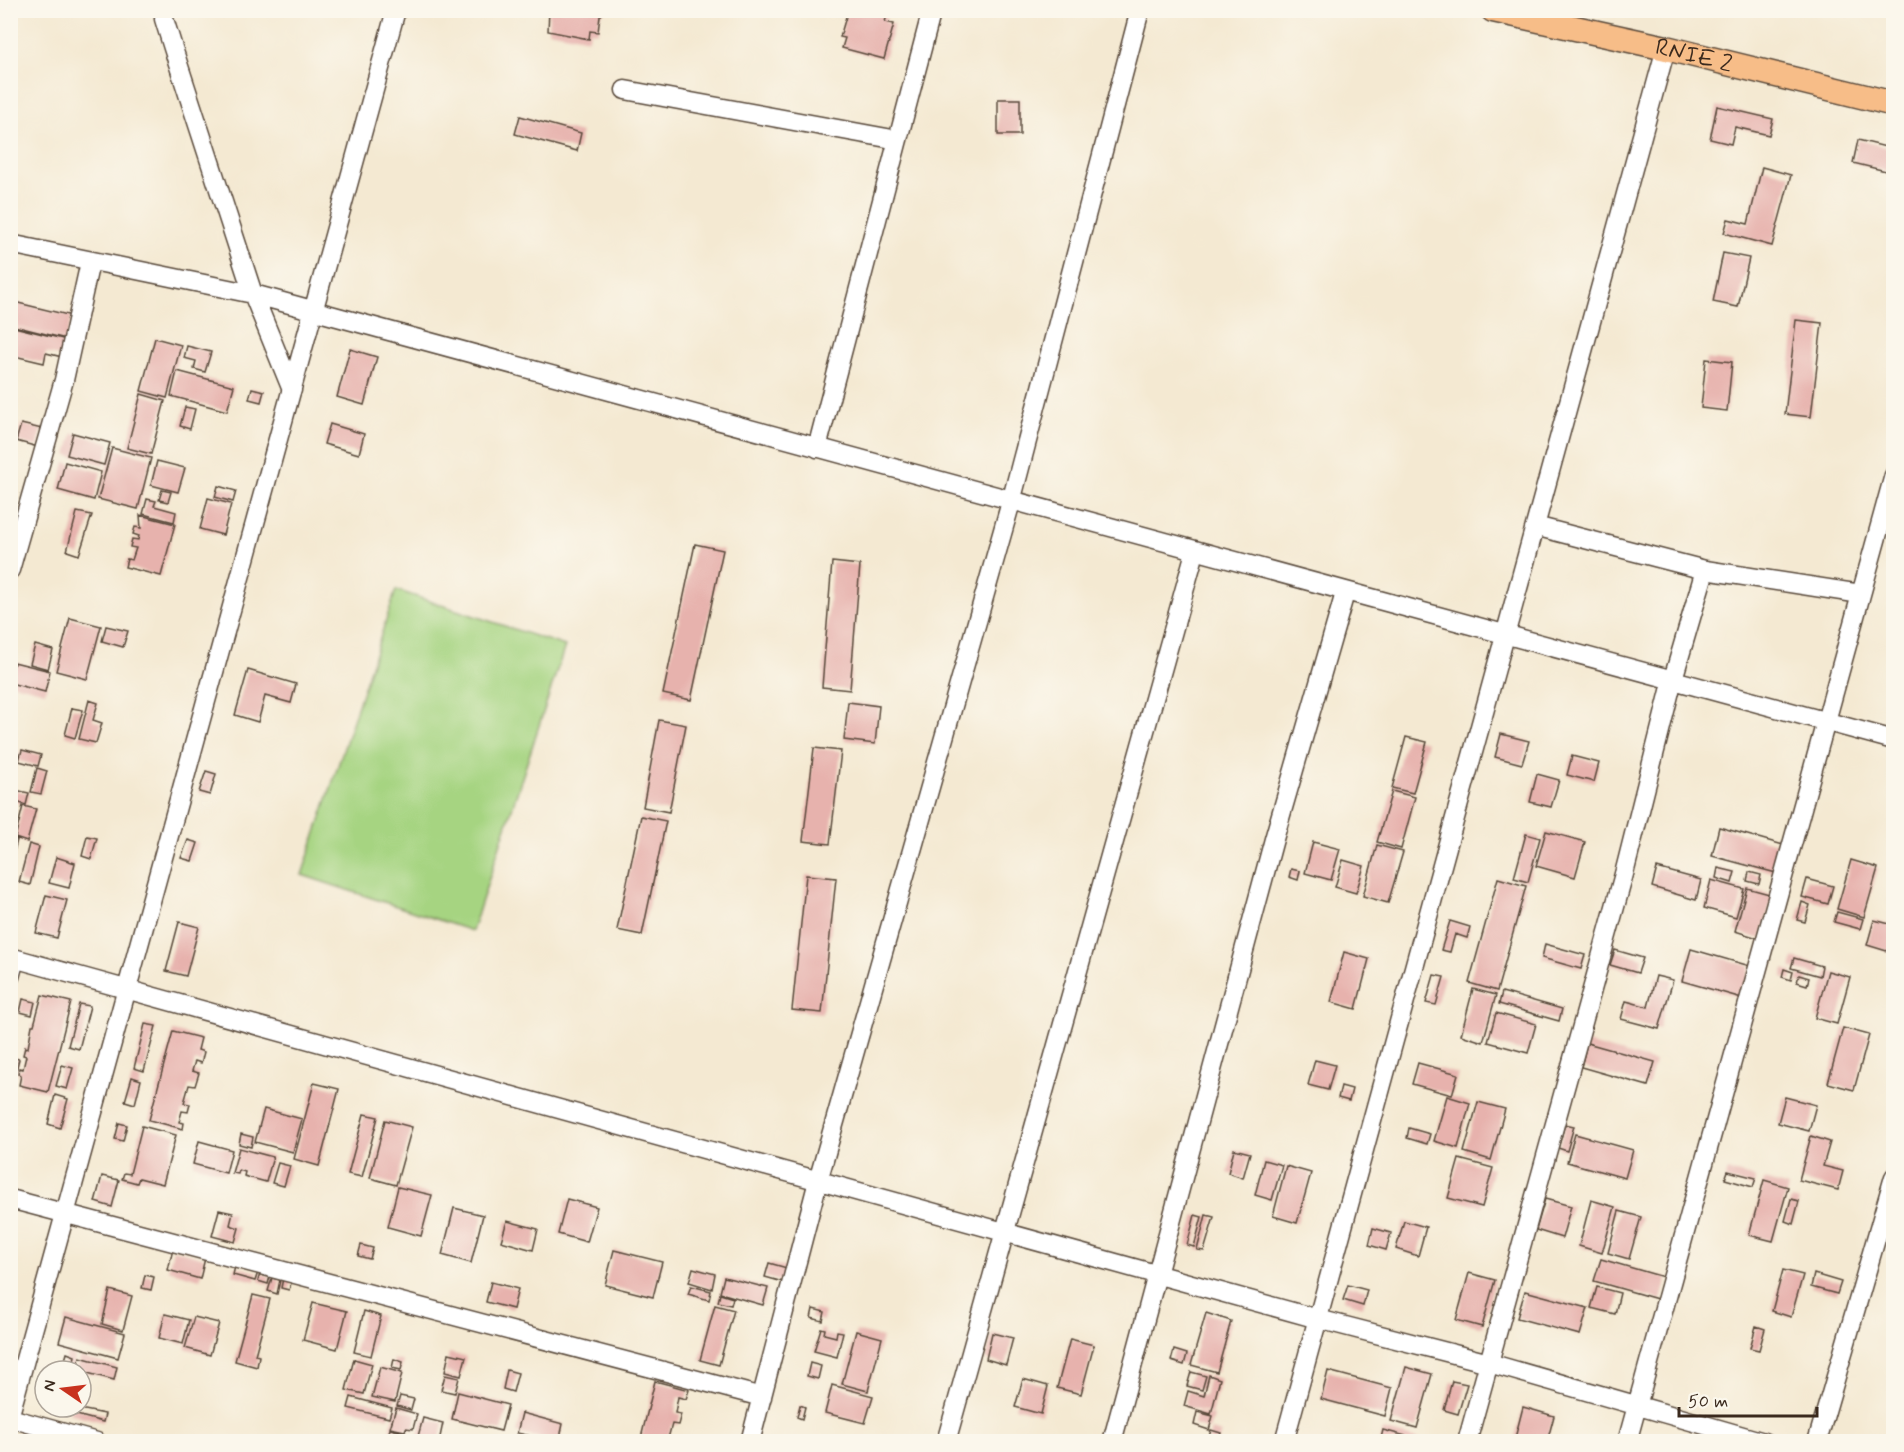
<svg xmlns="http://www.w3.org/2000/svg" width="1904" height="1452" font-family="Mynerve,sans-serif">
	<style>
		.green { fill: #a6d481; stroke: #707f50; stroke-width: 1.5 }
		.building { fill: #e7b2ad }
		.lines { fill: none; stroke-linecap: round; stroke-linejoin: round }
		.minor-casing { stroke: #574739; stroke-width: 21 }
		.major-casing { stroke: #574739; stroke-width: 27 }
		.minor { stroke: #fff; stroke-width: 18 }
		.major { stroke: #f7bd88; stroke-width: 24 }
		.labels { text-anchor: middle; stroke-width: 6; stroke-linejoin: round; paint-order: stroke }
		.street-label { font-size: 24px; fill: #3b2a1e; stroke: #fbf7ec }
	</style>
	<rect width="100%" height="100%" fill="#fbf7ec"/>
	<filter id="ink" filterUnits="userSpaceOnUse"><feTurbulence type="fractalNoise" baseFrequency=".0167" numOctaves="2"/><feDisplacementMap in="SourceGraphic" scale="12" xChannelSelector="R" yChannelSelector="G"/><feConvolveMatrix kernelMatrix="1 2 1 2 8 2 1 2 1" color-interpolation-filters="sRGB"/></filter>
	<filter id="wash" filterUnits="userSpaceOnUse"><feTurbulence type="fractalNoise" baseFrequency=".008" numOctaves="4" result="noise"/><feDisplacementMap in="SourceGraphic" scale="24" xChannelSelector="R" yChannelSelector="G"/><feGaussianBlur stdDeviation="1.35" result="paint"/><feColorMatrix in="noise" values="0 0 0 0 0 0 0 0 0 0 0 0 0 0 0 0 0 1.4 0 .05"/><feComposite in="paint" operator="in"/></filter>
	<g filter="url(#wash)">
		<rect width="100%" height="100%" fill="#f4e9d2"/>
		<path class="green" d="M396,590L565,646L472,931L302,875Z"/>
		<g id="blocks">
			<path class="building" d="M549,10H607L600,16L598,32L590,31L589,39L548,31Z
				M848,10L888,12L885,22L894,24L884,59L842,48L845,38L840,37Z
				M998,99H1020V135H998Z
				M1717,106L1773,119L1769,135L1735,127L1731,144L1710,139Z
				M520,116L581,133L577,151L515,134Z
				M1858,140L1894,149V173L1853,163Z
				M1762,167L1791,175L1772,246L1724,233L1728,219L1748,224Z
				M1723,253L1749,258L1738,307L1713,302Z
				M10,301L72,316L66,339L10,325Z
				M1796,320L1822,323L1811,417L1785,414Z
				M10,326L67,340L62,357L46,353L44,363L10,355Z
				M155,338L181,345L167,398L141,391Z
				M187,346L211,352L205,372L194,369L196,361L184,358Z
				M350,349L377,357L364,405L337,397Z
				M1706,359L1732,362L1727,411L1701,408Z
				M177,371L234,386L227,411L171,396Z
				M252,388L264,391L261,402L249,399Z
				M141,394L165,401L151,454L127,448Z
				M185,407L195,409L190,429L180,426Z
				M21,424L42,429L38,447L16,441Z
				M330,424L364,434L359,454L324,444Z
				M73,433L110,443L104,465L67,455Z
				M112,448L151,458L138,509L98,499Z
				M157,461L185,468L178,492L151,485Z
				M65,462L101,472L94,500L58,490Z
				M218,486L236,491L233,502L215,497Z
				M162,490L171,492L168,502L159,500Z
				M208,498L231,504L223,535L200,529Z
				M147,499L156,501L154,506L176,512L174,522L143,514Z
				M77,512L92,515L79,555L67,551Z
				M140,515L175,524L161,576L125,567L127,559L132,560L136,548L130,547L132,539L138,540L139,536L133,534L135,527L141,528Z
				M695,544L723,550L691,700L663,694Z
				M832,562L860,565L850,690L822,687Z
				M70,618L101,626L87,679L56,671Z
				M106,626L128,631L123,647L102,641Z
				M35,645L53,650L48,669L30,664Z
				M14,662L50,671L45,692L10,683Z
				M248,670L296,684L291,703L265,696L258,722L235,715Z
				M89,700L98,703L93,720L102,723L96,743L79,739Z
				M848,702L879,706L875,744L844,740Z
				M72,708L83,710L75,738L65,735Z
				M659,720L686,725L669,812L643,807Z
				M1501,734L1529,741L1522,764L1495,757Z
				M1406,737L1427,742L1413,793L1392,788Z
				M10,748L19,754L11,784H10Z
				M814,748L841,751L830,844L803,841Z
				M22,750L41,755L38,766L19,761Z
				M1572,756L1599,763L1594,782L1567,775Z
				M37,768L47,771L41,794L31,792Z
				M206,771L216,774L210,795L199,792Z
				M1537,774L1559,780L1551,807L1530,802Z
				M15,790L29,793L26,805L13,801Z
				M1392,791L1415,797L1401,849L1377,842Z
				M23,806L36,809L27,842L15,838Z
				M641,816L666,821L642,935L617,930Z
				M1719,827L1787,846L1780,874L1712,856Z
				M1546,831L1585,842L1575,877L1536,866Z
				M1526,834L1540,838L1528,882L1514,878Z
				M87,836L97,838L91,859L82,856Z
				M10,839L17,840L11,863H10Z
				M188,840L198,843L192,861L181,858Z
				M1313,842L1340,849L1331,880L1305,873Z
				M29,844L39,847L30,885L19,882Z
				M1377,845L1403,852L1388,903L1363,896Z
				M56,857L75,863L69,888L49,883Z
				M1343,860L1364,866L1356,893L1335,887Z
				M1851,860L1878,868L1864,917L1837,909Z
				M1657,868L1701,880L1696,900L1652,887Z
				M1718,868L1735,872L1732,883L1716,878Z
				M1291,869L1300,871L1298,880L1289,877Z
				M1749,872L1761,875L1759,884L1747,881Z
				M806,875L836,878L822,1013L792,1010Z
				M1498,878L1526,886L1497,991L1469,983Z
				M1807,879L1833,886L1828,904L1802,897Z
				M1711,880L1744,889L1736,917L1704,908Z
				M1747,888L1773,895L1761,939L1735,931Z
				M46,895L67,900L57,938L36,933Z
				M1802,902L1810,905L1805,922L1797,920Z
				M1837,912L1863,919L1860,929L1834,922Z
				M1874,920L1894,925L1890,952L1867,945Z
				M1450,921L1470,927L1467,938L1455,934L1450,952L1441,950Z
				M179,922L199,927L186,976L166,971Z
				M1545,944L1585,955L1581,969L1542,958Z
				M1691,949L1750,966L1742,998L1682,981Z
				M1615,950L1643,958L1638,973L1610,965Z
				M1344,952L1369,959L1356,1009L1331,1002Z
				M1794,958L1822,966L1820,976L1791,968Z
				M1784,969L1793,972L1791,980L1782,977Z
				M1828,971L1850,977L1837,1024L1815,1018Z
				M1434,975L1444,977L1436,1005L1426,1003Z
				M1799,975L1809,978L1807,985L1797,982Z
				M1656,976L1673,980L1659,1029L1621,1019L1626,1001L1648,1007Z
				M1473,989L1496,995L1483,1042L1461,1035Z
				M1502,992L1562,1009L1559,1021L1499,1004Z
				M42,995L71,1002L48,1092L19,1085L21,1075L18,1074L19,1068L23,1069L26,1056L23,1055L25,1047L28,1048L32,1025H34Z
				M23,999L35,1002L32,1015L20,1012Z
				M79,1004L90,1006L79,1049L68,1046Z
				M1496,1013L1536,1024L1528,1053L1488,1042Z
				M145,1024L156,1026L144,1071L134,1068Z
				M1843,1028L1869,1035L1854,1090L1828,1083Z
				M173,1031L201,1038L198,1050L204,1052L201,1063L195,1061L192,1071L199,1073L195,1086L189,1085L184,1103L190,1104L188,1112L182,1111L179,1122L184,1123L183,1129L149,1120Z
				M1587,1043L1655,1062L1648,1086L1581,1067Z
				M10,1057L19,1059L14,1078L10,1077Z
				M1315,1060L1335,1065L1328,1090L1308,1085Z
				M1418,1063L1458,1074L1452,1095L1412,1084Z
				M62,1065L73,1068L67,1089L56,1086Z
				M132,1077L141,1080L135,1104L125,1101Z
				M314,1083L339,1089L319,1166L294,1159Z
				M1341,1086L1352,1089L1349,1101L1338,1098Z
				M55,1095L68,1099L60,1128L48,1124Z
				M1447,1096L1470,1103L1458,1148L1434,1141Z
				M1785,1097L1816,1105L1809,1131L1778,1123Z
				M1478,1102L1505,1109L1491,1160L1464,1152Z
				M264,1109L302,1119L293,1152L255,1142Z
				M364,1114L378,1117L362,1177L348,1174Z
				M385,1120L412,1127L396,1185L370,1178Z
				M119,1123L127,1125L123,1141L115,1139Z
				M1565,1124L1574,1126L1567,1151L1558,1148Z
				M142,1126L176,1135L163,1184L139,1178L137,1183L122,1179L124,1173L130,1174Z
				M1409,1128L1430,1134L1427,1144L1407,1138Z
				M241,1134L253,1137L251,1147L239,1144Z
				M1575,1134L1633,1150L1625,1178L1567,1162Z
				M1811,1136L1830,1142L1823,1166L1843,1171L1838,1190L1799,1180Z
				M199,1141L232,1150L226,1173L193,1164Z
				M239,1148L273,1157L266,1182L244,1176L245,1172L239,1170L238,1174L232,1173Z
				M1234,1149L1250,1153L1243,1178L1228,1173Z
				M1459,1159L1493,1168L1482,1207L1448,1198Z
				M1264,1160L1282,1165L1272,1200L1255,1195Z
				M278,1163L290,1166L284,1186L272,1183Z
				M1286,1166L1311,1173L1297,1223L1273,1216Z
				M1728,1171L1756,1178L1753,1187L1725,1179Z
				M102,1176L119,1180L112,1207L95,1202Z
				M1764,1180L1788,1187L1773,1241L1749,1235Z
				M398,1187L432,1195L421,1236L388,1227Z
				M567,1199L597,1207L587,1242L558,1234Z
				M1545,1199L1571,1206L1562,1238L1536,1230Z
				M1791,1199L1799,1201L1793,1224L1785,1221Z
				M1591,1200L1615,1207L1602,1253L1579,1246Z
				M454,1208L483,1215L471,1263L442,1255Z
				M219,1210L233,1213L230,1225L239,1228L235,1242L212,1236Z
				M1619,1211L1641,1217L1629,1259L1608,1253Z
				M1195,1215L1202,1217L1194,1247L1187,1245Z
				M1206,1215L1214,1217L1204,1251L1197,1250Z
				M507,1221L538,1229L533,1250L501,1241Z
				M1404,1221L1426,1227L1418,1256L1396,1249Z
				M1373,1228L1391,1233L1386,1250L1369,1245Z
				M361,1245L373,1248L370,1259L358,1256Z
				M173,1249L205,1258L200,1279L168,1270Z
				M614,1250L662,1262L653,1297L605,1285Z
				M1601,1259L1667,1278L1661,1300L1594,1281Z
				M769,1263L787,1268L783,1282L765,1277Z
				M235,1266L258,1272L255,1281L233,1275Z
				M693,1268L715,1274L712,1289L689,1282Z
				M1783,1270L1803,1275L1791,1317L1772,1311Z
				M260,1273L270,1276L268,1284L258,1281Z
				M1469,1273L1495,1280L1482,1327L1456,1320Z
				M1814,1274L1841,1282L1837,1294L1811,1287Z
				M145,1275L154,1277L151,1290L142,1288Z
				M724,1277L768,1288L763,1305L720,1293Z
				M272,1278L280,1280L277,1294L268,1291Z
				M283,1278L292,1280L289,1290L281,1288Z
				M491,1282L518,1289L513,1309L486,1302Z
				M1348,1285L1367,1290L1363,1306L1343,1300Z
				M691,1286L711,1291L709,1300L688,1294Z
				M1597,1287L1620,1293L1615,1314L1591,1308Z
				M110,1290L132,1296L123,1330L102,1324Z
				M1525,1291L1588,1308L1580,1335L1517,1318Z
				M720,1294L733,1298L731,1305L718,1302Z
				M253,1295L270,1299L255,1355L259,1356L257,1367L235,1361Z
				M313,1303L347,1311L337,1349L303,1340Z
				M715,1305L734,1310L719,1365L700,1360Z
				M813,1309L825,1312L823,1321L811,1318Z
				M364,1311L381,1316L371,1356L354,1352Z
				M1206,1313L1231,1321L1217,1372L1191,1365Z
				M165,1314L189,1320L183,1344L159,1338Z
				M66,1317L125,1333L118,1358L59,1342Z
				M194,1317L219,1323L210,1355L185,1348Z
				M1756,1326L1765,1329L1759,1350L1750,1348Z
				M821,1328L825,1329L824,1334L836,1337L837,1331L843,1332L837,1357L814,1351Z
				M856,1331L882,1338L868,1391L842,1384Z
				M992,1333L1013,1338L1006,1365L986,1359Z
				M1070,1339L1094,1345L1081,1394L1057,1388Z
				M1174,1350L1187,1354L1184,1365L1171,1361Z
				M67,1353L75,1356L72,1369L63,1367Z
				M449,1353L466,1357L461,1376L445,1372Z
				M80,1357L117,1367L114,1380L76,1370Z
				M354,1359L372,1364L364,1394L346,1390Z
				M394,1359L403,1362L401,1370L392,1368Z
				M810,1363L821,1366L818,1379L807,1376Z
				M380,1367L402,1373L395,1402L372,1397Z
				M1406,1367L1432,1374L1417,1428L1391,1421Z
				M507,1370L518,1373L513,1392L503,1389Z
				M1328,1371L1392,1388L1385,1416L1321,1399Z
				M1191,1372L1206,1376L1202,1390L1187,1386Z
				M445,1375L459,1378L455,1393L441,1390Z
				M1209,1375L1220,1379L1211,1414L1184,1406L1188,1391L1204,1396Z
				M1023,1379L1048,1386L1041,1414L1015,1407Z
				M655,1381L689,1390L686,1399L678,1397L675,1413L681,1414L678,1425L672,1424L667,1442H640Z
				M1452,1381L1467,1384L1458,1414L1444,1410Z
				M832,1385L873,1396L865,1423L825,1413Z
				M458,1392L508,1405L501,1431L452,1419Z
				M400,1396L414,1399L411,1410L397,1406Z
				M351,1397L392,1408L389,1418L348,1408Z
				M800,1405L805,1407L802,1419L797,1417Z
				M70,1407L105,1414L103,1422L69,1413Z
				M1523,1407L1554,1416L1547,1442H1514Z
				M396,1408L417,1414L413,1429L406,1428L405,1431L390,1428Z
				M1197,1412L1213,1416L1209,1430L1194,1425Z
				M522,1413L563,1424L559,1442L517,1433Z
				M423,1418L443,1423L439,1442L417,1440Z
				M390,1429L406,1433L404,1442L387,1438Z
				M1211,1430L1221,1433L1218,1442L1208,1440Z
				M1383,1430L1425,1441V1442H1380Z
				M37,1435L50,1438L49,1442H36Z"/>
		</g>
	</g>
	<g filter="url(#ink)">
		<use href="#blocks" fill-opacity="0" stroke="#574739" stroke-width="1.5"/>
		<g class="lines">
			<g class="minor-casing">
				<path id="minor" d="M165,10L164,19L173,48L253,294L292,390
					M625,90L898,140
					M10,244L253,294L1894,740
					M817,448L932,10
					M1535,526L1705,570L1861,594
					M10,570L64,380L90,262
					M10,957L1318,1319L1489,1363L1764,1442
					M10,977L15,959
					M10,1199L762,1397
					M10,1414L396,10
					M10,1418L97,1442
					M750,1442L818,1181L1011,502L1140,10
					M946,1442L1195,552
					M1112,1442L1274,839L1345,593
					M1284,1442L1666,48
					M1467,1442L1624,874L1673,679L1705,570
					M1627,1442L1894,475
					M1817,1442L1894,1177"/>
			</g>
			<g class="major-casing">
				<g id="major">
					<path id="s1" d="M1493,10L1666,48L1894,104"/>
				</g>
			</g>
			<use href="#minor" class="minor"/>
			<use href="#major" class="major"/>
		</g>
	</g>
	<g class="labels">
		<g class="street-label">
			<text dy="8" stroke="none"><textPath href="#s1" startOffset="206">RNIE 2</textPath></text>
		</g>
	</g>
	<rect width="1904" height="1452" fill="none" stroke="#fbf7ec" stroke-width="36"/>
	<g transform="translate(63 1389) rotate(284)"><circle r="28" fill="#fbf7ec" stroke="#aea59a" stroke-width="1.5"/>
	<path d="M0-4.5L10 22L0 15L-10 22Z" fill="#c8321e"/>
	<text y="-9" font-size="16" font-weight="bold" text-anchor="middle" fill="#3b2a1e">N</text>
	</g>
	<path d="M1679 1407v9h138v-9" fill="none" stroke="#3b2a1e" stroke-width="3"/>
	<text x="1688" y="1407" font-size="18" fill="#3b2a1e" stroke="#fbf7ec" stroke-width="4.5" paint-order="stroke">50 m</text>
</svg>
